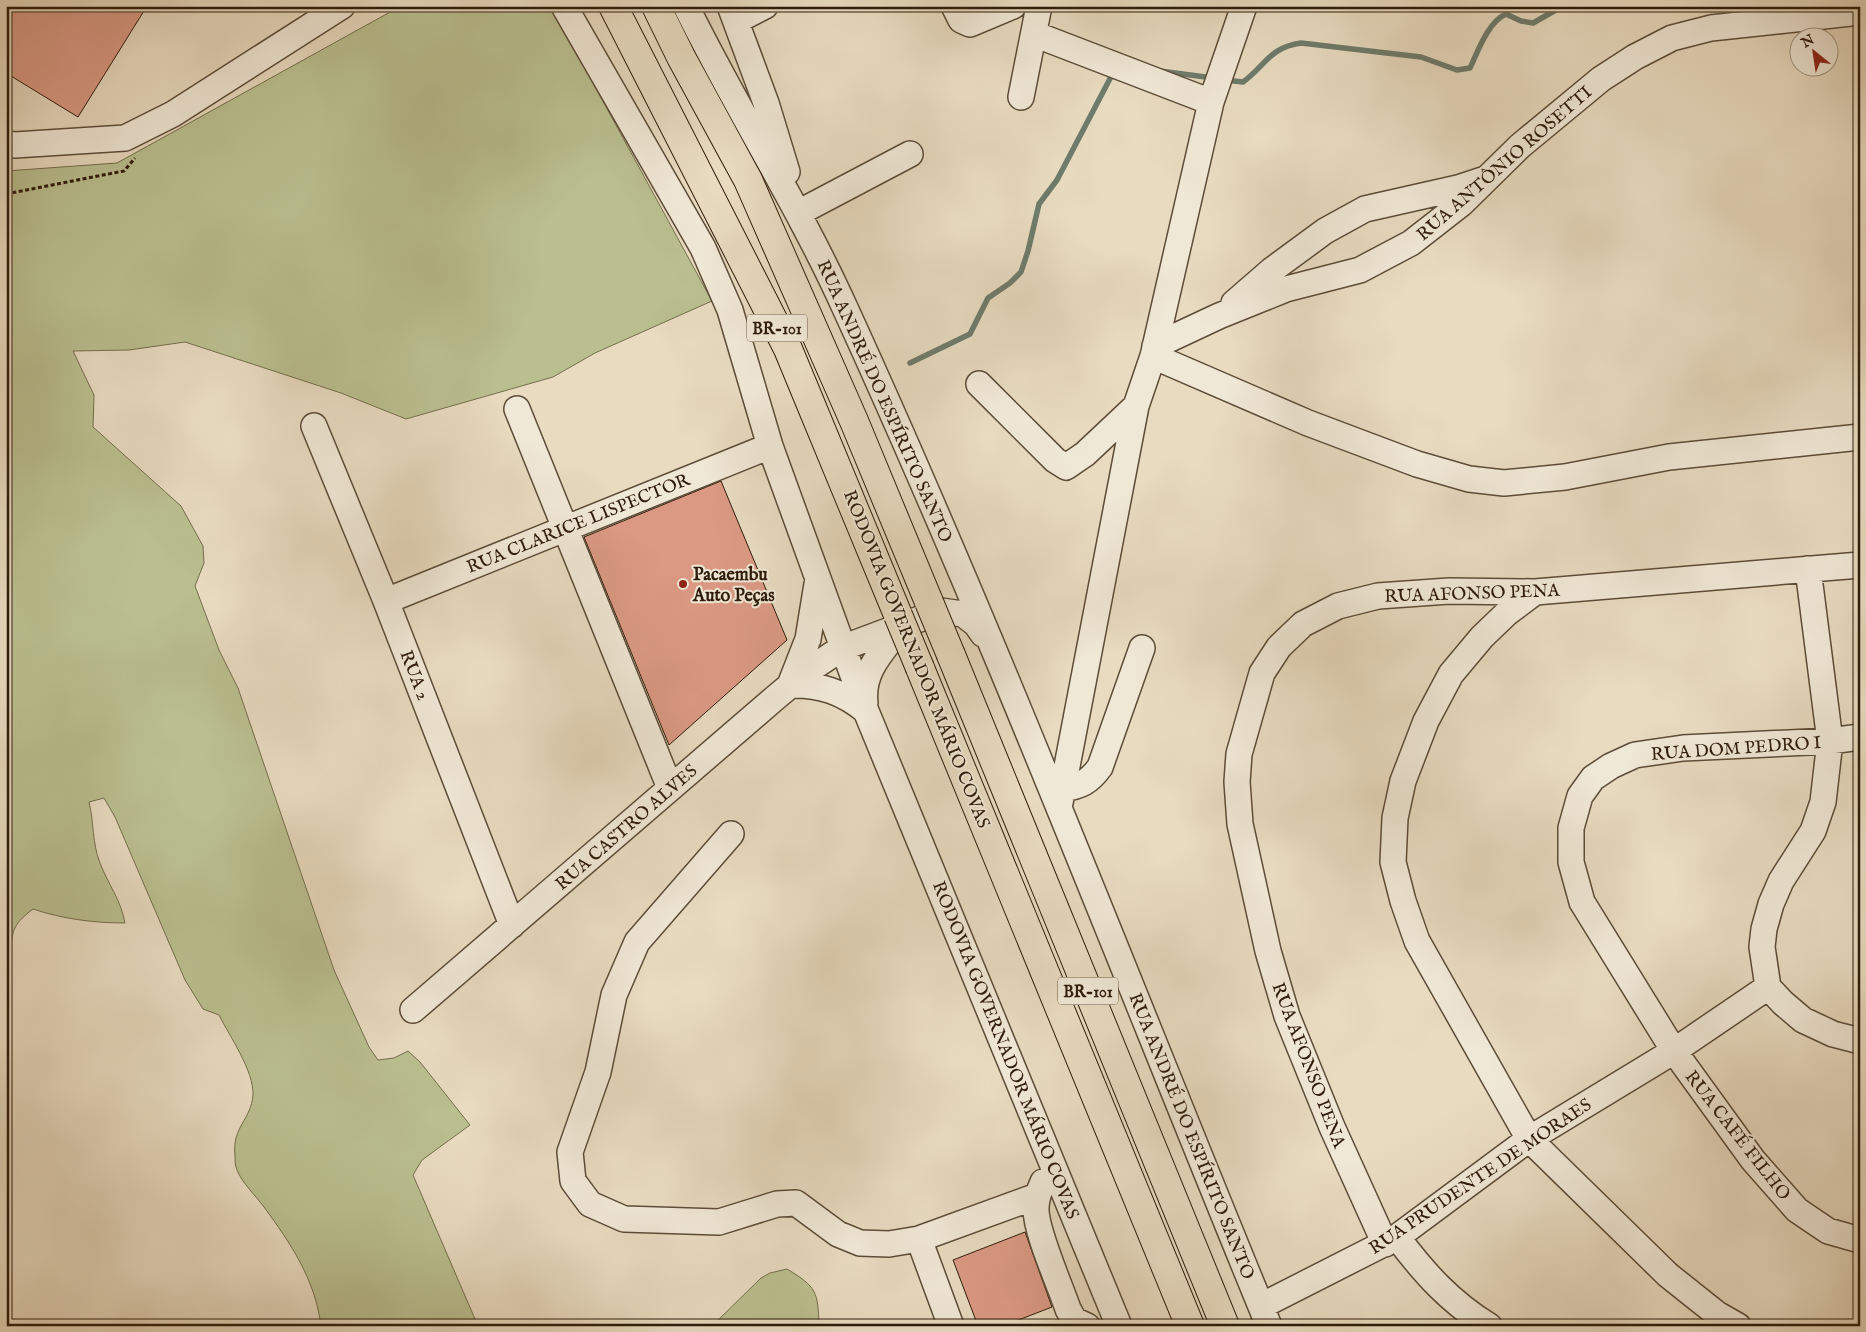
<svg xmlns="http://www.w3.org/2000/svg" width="1866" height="1332" font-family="'IM FELL English',serif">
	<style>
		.green { fill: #babf90; stroke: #746e4d }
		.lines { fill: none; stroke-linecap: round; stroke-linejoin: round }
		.stream { stroke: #6e7c6c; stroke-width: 5.5 }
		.building { fill: #db9984; stroke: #2e1c0a }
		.minor-casing { stroke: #5c4c38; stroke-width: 28 }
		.highway-casing { stroke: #2e1c0a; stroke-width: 30 }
		.path { stroke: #2e1c0a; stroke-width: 3; stroke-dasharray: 4 2.5; stroke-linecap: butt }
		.minor { stroke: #f0e8d6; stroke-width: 25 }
		.highway { stroke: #e8dbc0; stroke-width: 28 }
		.highway-bridge-casing { stroke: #2e1c0a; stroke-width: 30; stroke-linecap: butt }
		.highway-bridge { stroke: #e8dbc0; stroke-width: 28 }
		.poi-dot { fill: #8f2418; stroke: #f0e8d6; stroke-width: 2 }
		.labels { text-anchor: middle; stroke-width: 4; stroke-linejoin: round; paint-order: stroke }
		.shield { fill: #f0e8d6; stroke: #685947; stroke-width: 1 }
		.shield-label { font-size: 16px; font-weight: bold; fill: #2e1c0a }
		.street-label { font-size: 18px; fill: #2e1c0a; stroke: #f0e8d6 }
		.poi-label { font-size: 18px; font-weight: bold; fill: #2e1c0a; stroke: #f0e8d6; text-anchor: start }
	</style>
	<rect width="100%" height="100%" fill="#e8dbc0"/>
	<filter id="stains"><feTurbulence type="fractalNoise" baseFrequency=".004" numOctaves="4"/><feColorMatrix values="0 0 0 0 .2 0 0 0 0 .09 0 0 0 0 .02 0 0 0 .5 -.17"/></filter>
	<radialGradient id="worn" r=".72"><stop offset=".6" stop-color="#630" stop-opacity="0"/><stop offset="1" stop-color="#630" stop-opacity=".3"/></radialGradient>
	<path class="green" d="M401,6H551L712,301L595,353L553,377L406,419L341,393L185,342L129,350L73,351L94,395L93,427L181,506L203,546L204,563L195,586L219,650L238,688L334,970L369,1047L378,1060L394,1058L408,1051L420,1062L470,1125L422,1160L413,1175L478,1326H321C315,1279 291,1244 264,1207C256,1196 242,1183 237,1170C235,1166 235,1160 235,1155C232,1127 251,1120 253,1095C254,1071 230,1037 219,1015L203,1009L185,980L115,817L104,798L89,802C94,822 92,843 100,863C108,884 121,900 125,923C94,923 63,919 33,909C15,923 12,928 11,951L6,954V171L117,163Z
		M787,1269C817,1287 818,1292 819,1326H712L761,1278L770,1273Z"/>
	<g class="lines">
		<path class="stream" d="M1160,71L1213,78
			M1225,80L1243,82C1265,66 1270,47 1301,43L1421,57L1457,70L1470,68C1478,51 1488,22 1506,14L1521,21L1533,23L1563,6
			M910,363L970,334L988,298L1010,283L1021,272L1028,251L1039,204L1057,180L1114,71"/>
	</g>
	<path class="building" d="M6,6H147L78,117L6,73Z
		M721,481L787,640L669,745L584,537Z
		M1025,1232L1052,1307L1003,1326H978L953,1260Z"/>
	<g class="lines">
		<g class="minor-casing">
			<path id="minor" d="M564,6L703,248L730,310L770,446L866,711L1119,1326
				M686,6C736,108 798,204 845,308C998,642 1129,986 1269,1326
				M730,6L766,103L787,172
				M954,6L961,20L970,24L1013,6
				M736,21L765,6
				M1034,34L1211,102
				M1021,97L1039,6
				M6,144L15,145L125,138L173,114L342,6
				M800,212L910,154
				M1234,303L1272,270L1325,231L1365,209L1458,188L1482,180
				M1155,346L1219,316L1286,289L1360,270L1411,243L1461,204L1520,146L1601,79L1635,57L1672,38L1711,28L1860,12
				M1153,356L1308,423L1417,464L1469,479L1504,483L1565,477L1669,457L1860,437
				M979,384L1055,460L1066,467L1085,454L1136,406
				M517,409L670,788
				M314,426L386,601L512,925
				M1808,569L1830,741L1823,802L1813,831L1781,881L1771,904L1764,929L1762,947L1768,987L1783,1003L1803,1020L1833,1034L1860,1041
				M1535,592L1507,613L1482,637L1451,674L1426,721L1403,781L1395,818L1393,862L1403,901L1417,941L1529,1139L1668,1275L1717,1314L1738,1326
				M386,601L770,446
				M790,685L808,639L817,584
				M790,685C820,684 843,692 866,711
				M865,703C861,671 883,651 901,627
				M1860,737L1830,741L1683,748L1635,755L1611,766L1593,778L1580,796L1571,828V862L1582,902L1674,1051L1753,1160L1797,1210L1828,1231L1860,1240
				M1062,789C1081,786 1089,782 1100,767L1142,648
				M1059,808L1136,406L1153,356L1211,102L1244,6
				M731,834L637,942L614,995L598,1072L570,1152L573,1181L590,1204L624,1219L719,1222L777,1204L796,1203L838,1234L860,1243L889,1244L919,1239
				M413,1010L775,698L806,672L842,648L941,611L963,614L976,624L983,634
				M1043,1182C1039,1191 1036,1199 1036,1208C1035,1230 1060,1285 1068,1309L1074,1320L1087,1326
				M1397,1237C1424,1273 1450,1302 1489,1326
				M1385,1244L1332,1127L1287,1016L1268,951L1240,824L1237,782L1239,754L1262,673L1279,647L1303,624L1338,606L1378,596L1449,591L1535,592L1860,565
				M1261,1306L1397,1237L1529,1139L1674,1051L1768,987
				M951,1326L919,1239L1037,1196"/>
		</g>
		<g class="highway-casing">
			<path id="highway" d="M613,6L788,349L898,615
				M656,6L681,57L748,180L854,421L929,602
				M951,655L1225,1326
				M920,668L1190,1326"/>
		</g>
		<path class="path" d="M6,194L124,171L135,158"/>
		<use href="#minor" class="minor"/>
		<use href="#highway" class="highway"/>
		<g class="highway-bridge-casing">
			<path id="highway-bridge" d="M929,602L951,655
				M898,615L920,668"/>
		</g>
		<use href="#highway-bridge" class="highway-bridge"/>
	</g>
	<circle class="poi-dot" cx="683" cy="584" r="5"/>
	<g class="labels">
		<g class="shield">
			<rect x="747" y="314.5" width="60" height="27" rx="4"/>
			<rect x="1058" y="977.5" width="60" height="27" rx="4"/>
		</g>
		<g class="shield-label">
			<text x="777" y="334">BR-101</text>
			<text x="1088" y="997">BR-101</text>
		</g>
		<g class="street-label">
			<text transform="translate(1504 163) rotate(-41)" y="6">RUA ANTÔNIO ROSETTI</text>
			<text transform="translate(885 401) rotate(66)" y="6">RUA ANDRÉ DO ESPÍRITO SANTO</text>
			<text transform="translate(578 523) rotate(-22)" y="6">RUA CLARICE LISPECTOR</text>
			<text transform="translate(1472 593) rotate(-2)" y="6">RUA AFONSO PENA</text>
			<text transform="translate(917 659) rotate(68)" y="6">RODOVIA GOVERNADOR MÁRIO COVAS</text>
			<text transform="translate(415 675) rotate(69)" y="6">RUA 2</text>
			<text transform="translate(1736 748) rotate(-4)" y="6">RUA DOM PEDRO I</text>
			<text transform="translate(626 827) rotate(-41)" y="6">RUA CASTRO ALVES</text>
			<text transform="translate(1006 1050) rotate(68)" y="6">RODOVIA GOVERNADOR MÁRIO COVAS</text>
			<text transform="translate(1309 1065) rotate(69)" y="6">RUA AFONSO PENA</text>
			<text transform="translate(1738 1135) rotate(52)" y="6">RUA CAFÉ FILHO</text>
			<text transform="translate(1192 1136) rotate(68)" y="6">RUA ANDRÉ DO ESPÍRITO SANTO</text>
			<text transform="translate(1480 1176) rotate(-34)" y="6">RUA PRUDENTE DE MORAES</text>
		</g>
		<g class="poi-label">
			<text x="693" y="580">Pacaembu<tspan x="693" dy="21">Auto Peças</tspan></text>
		</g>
	</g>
	<rect width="1866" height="1332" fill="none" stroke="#e8dbc0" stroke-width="25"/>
	<rect x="8" y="8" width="1851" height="1317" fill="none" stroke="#2e1c0a" stroke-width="2.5"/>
	<rect x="12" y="12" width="1841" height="1307" fill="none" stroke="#2e1c0a"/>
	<g transform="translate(1814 52) rotate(330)"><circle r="24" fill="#f0e8d6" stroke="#a29684"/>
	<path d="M0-4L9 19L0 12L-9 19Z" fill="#8f2418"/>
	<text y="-8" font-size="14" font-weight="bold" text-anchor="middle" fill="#2e1c0a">N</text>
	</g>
	<rect width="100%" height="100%" filter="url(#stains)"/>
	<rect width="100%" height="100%" fill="url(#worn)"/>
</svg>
